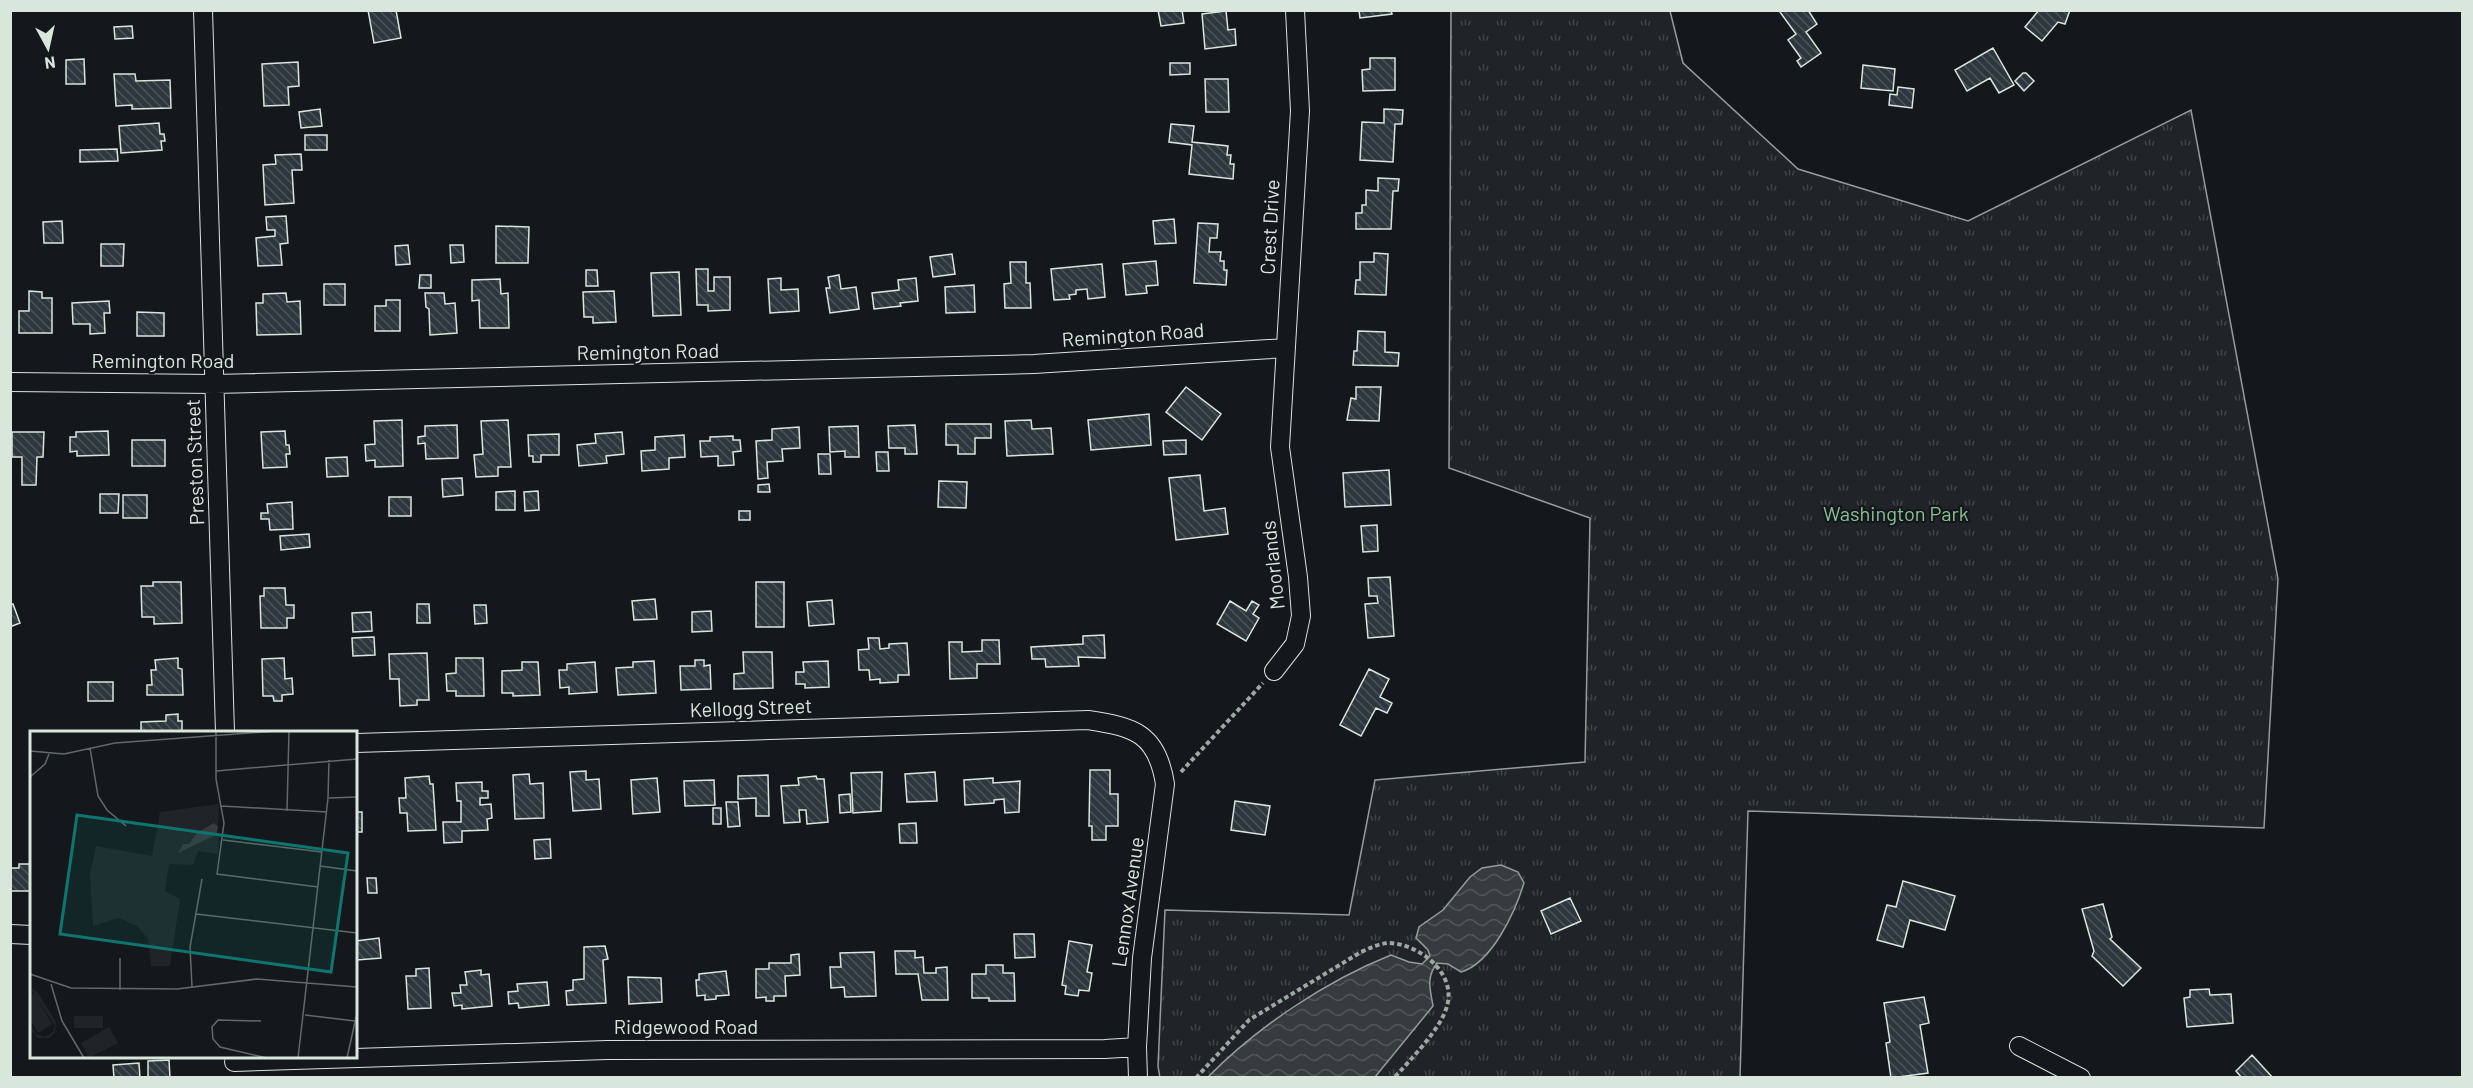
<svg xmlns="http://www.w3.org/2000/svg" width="2473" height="1088" font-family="Barlow,sans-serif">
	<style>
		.park { fill: url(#park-tufts); stroke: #939e99; stroke-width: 1.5 }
		.water { fill: url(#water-waves); stroke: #939e99; stroke-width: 1.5 }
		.building { fill: url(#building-back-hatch); stroke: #d8e6dc; stroke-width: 1.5 }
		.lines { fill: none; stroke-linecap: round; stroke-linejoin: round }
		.minor-casing { stroke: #d8e6dc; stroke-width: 20 }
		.path { stroke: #9da8a2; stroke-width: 4; stroke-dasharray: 4.5 3; stroke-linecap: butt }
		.minor { stroke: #14181c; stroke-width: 18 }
		.labels { text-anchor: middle; stroke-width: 4.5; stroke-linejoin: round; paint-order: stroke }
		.street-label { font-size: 20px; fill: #d8e6dc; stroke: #14181c }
		.park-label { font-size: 20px; fill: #8ac095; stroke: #14181c }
		.inset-road { fill: none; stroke: #626a69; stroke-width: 1.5 }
		.view { fill: #0f766e; fill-opacity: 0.15; stroke: #0f766e; stroke-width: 3 }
		.inset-edge { fill: none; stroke: #d8e6dc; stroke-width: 3 }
	</style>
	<defs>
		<pattern id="park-tufts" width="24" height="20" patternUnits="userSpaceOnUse" patternTransform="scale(1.5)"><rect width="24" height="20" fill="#202428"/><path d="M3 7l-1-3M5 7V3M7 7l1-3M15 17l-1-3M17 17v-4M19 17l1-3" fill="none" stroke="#404447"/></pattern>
		<pattern id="water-waves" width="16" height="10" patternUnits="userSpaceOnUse" patternTransform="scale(1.5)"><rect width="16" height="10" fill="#363b3e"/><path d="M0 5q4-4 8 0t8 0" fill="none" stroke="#525759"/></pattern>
		<pattern id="building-back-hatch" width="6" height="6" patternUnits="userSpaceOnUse" patternTransform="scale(1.5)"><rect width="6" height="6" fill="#2c363c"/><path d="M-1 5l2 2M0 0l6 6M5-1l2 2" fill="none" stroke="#4a5358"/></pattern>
	</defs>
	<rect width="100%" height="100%" fill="#14181c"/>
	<path class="park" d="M1451,11H1670L1683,63L1798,169L1968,221L2191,110L2278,579L2264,828L1748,811L1740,1077L1160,1078L1158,1066L1165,910L1349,915L1375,780L1585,762L1590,518L1449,468Z"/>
	<path class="water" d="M1501,865L1518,872L1524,883C1515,912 1492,963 1461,972L1448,964L1437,963C1426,978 1430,988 1433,1006L1375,1077H1208C1257,1027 1326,981 1391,955L1409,962L1422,964L1430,956L1428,950L1416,938L1419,927L1443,910L1470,877L1482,868Z"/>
	<path class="building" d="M368,10H396L401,38L374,43Z
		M1158,10H1182L1184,23L1161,26Z
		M1359,10H1391L1392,14L1360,18Z
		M1782,10H1808L1817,24L1806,32L1821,53L1801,67L1797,61L1801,58L1788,40L1796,34L1780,12Z
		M2039,10H2070L2065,24L2058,22L2042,41L2025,27Z
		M1226,11L1228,30L1235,29L1236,45L1205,49L1202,14Z
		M132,26L133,38L115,39L114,27Z
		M1993,48L2014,85L1999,93L1990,78L1967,91L1955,70Z
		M1370,58H1395V90L1363,91L1362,70L1370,69Z
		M84,59L85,84H66V60Z
		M298,62L299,86L288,87L289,105L264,106L262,64Z
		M1170,63H1190V74L1170,75Z
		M1863,65L1895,69L1893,91L1861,88Z
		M2023,73H2026L2034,81L2024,91L2015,81Z
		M114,74H135L136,81L170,80L171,108L132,109V105L116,106Z
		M1205,79H1228L1229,112H1206Z
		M1898,87L1914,89L1912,108L1889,105L1890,94L1897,95Z
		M320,109L322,126L301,128L299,112Z
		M1384,109L1403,110L1402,124H1395L1393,162L1360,160L1362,122L1384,123Z
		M159,123L160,134H164L165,141H161L162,150L121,153L119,126Z
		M1171,124L1194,126L1192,142L1228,146L1227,155H1231L1230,164H1234L1233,179L1189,174L1192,145L1169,142Z
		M305,135H327V150H305Z
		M117,149L118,161L80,162V150Z
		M301,154L302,170H292L294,203L265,205L263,165L276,164L275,155Z
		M1378,178L1399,179L1398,191H1393L1391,229H1356V213H1362V205H1366V190L1378,191Z
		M286,216L288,243L280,244L282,265L258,266L256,238L275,236V230H267L266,217Z
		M1174,219L1176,243L1155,244L1153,221Z
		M62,221L63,243H44L43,222Z
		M1198,223L1218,224L1217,238H1210L1209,252H1221L1220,261H1224V270H1227L1226,285L1194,283Z
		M496,226L529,227L528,263H496Z
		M101,244H124L123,266H101Z
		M408,245L410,264L396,265L395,246Z
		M450,245H463L464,262L451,263Z
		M1374,253L1388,254L1386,295L1355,294L1356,280H1360V262H1374Z
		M952,254L955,274L933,277L930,257Z
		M1156,261L1158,285L1146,286L1147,293L1126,295L1123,264Z
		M1010,262H1026V283H1030L1031,308H1005L1004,284L1011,283Z
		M1102,264L1105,297L1088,299L1087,289L1076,290V294L1069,295L1070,299L1054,300L1051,269Z
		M696,269H708V291H714V277H730V310L708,311V305H697Z
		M586,270H597L598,286H586Z
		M679,272L681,315L653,316L651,273Z
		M420,275H431V288H419Z
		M839,275L841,289L856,287L859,309L830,313L826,288H830L828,277Z
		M781,278V290L798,289L799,311L770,313L768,279Z
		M916,278L918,301L900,303L901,306L874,309L872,293L899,290L898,280Z
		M500,279L501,294L508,293L509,328H480L479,300L472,301V280Z
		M324,284H345V305H324Z
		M974,285L975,312L946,313L945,287Z
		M29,291L42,292V298H52V333H19V311H29Z
		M614,291L616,322L593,323V317H584L583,292Z
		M286,293L287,302L300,301L301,334L257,335L256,303H263V294Z
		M425,293H444L445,304L455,303L457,333L430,335L429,309L426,307Z
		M386,300H400V331H375V306H386Z
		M109,301L110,313H104L105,333L90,334V324H73L72,303Z
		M137,312L164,313V336H137Z
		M1358,331L1385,332V352L1399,353L1398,366L1353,365L1354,351H1357Z
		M1186,387L1221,414L1202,440L1166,412Z
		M1356,387H1381L1379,421L1347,420L1351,398L1356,399Z
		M1149,414L1151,445L1091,450L1088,420Z
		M402,420L403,466L375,467V460L366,461L365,445L375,444L374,421Z
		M508,420L511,467H498V476L476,477L474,455L483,454L481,421Z
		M1031,420L1032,429L1051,428L1053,454L1007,456L1005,421Z
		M946,424H991V438H975V454H958V445H946Z
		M457,425L458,458L426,459L425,443L418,444V437L425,436V426Z
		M915,425L917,454H905V448H889L888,426Z
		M858,426L859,457H845V451L830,452L829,427Z
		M799,427L800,448L782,449L783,461L767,462L768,478L758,479L756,441L772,440V429Z
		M108,431L109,455L77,456V451L70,452V437H76V432Z
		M285,431L286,445H289L290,454H286L287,467L263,468L261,432Z
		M12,432H44L43,457H37L36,485H22V457H12Z
		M622,432L624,454L606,456L607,463L579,466L577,445L596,443L595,434Z
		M559,434V455H541V462H533V456H529L528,435Z
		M684,435L685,457L669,458V469L642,471L641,451L655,450V437Z
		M733,436V440H740L741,451L733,452L734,465L718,466V456L701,457L700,441H710V437Z
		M132,440H165V466H132Z
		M1186,440V454L1164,455L1163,441Z
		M876,452H888L889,471H877Z
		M818,454H830L831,474H819Z
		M347,457L348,476L327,477L326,458Z
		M1389,470L1391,505L1345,507L1343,473Z
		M1200,475L1204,511L1225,508L1228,534L1176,540L1169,478Z
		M462,478L463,495L443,497L442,479Z
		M939,481L967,482L966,508L938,507Z
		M769,484L770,492H758V485Z
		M515,491V510H496V492Z
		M538,491L539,510L525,511L524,492Z
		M100,494H119L118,513H100Z
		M123,495H147V518H123Z
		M389,497H411V516H389Z
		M292,502L293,529L270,530L269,519H261V513H268L267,504Z
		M739,511H750V520H739Z
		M1377,525L1378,551L1363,552L1361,526Z
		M309,534L310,547L281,550L280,536Z
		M1390,577L1394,636L1368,638L1365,604L1378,603L1377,596H1369L1368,578Z
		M153,582H181L182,623L154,624V617H142L141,586H153Z
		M756,582H784V627H756Z
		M264,588H285L286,605H294V618H287V628H261L260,596H264Z
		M655,599L657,619L634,620L632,601Z
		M832,600L834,624L809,626L807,602Z
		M1230,601L1246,611L1252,601L1259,605L1253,614L1259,618L1246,641L1217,624Z
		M13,604L20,623L10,627V605Z
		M417,604H429L430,623H417Z
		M474,605H486L487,623L475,624Z
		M711,611L712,631L692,632V612Z
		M371,612L372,631L353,632L352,613Z
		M1104,635L1105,658L1078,657L1079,666L1046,667L1045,659H1032L1031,647L1083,644V636Z
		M374,637L375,655L353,656L352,638Z
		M868,638H879L880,649L889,648V644L907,643L909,675H898V682L880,683V679L870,680L869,670H859L858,650L869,649Z
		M982,640H999L1000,664H977V678L950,679L949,642H962V652L982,651Z
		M743,652H772L773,688L734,689V674L744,673Z
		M427,653L429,700H417V705L400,706L399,679H390L389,654Z
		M178,658V668L182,669L183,695H147V685H152L151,670H156L155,660Z
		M284,658L285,679L292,678L293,694L282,695V701H274L273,696H263L262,659Z
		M456,658H483L484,696H456V691H447L446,674L456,673Z
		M695,660H704V666L710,665L711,689L681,690L680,666H695Z
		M654,661L656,693L618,695L616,668L633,667V662Z
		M828,661L829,687L805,688V684H796V672H804L803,662Z
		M522,662H538L540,695L513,696V693H502V671L522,670Z
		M595,662L597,692L569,694V687L560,688L559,670H567V664Z
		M1369,669L1389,679L1380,697L1392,703L1387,713L1376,708L1361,736L1340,725Z
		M88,682H113V701H88Z
		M178,714V721H182V732H141V722L166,721V715Z
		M1090,770H1110V794H1118V826H1106V840H1092V826H1089Z
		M586,771V780L599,779L601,809L573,811L570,772Z
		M882,772L881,811L853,813L851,773Z
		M935,772L937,801L907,802L905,774Z
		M529,774L530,784L543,783L544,818L515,819L513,775Z
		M768,775L769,816H756V798L738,799V776Z
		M429,776L430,784H433L436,830L408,831L407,813H400L399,798H406L405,778Z
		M816,776L817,779H824L828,822L807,824L806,810H799L800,822L784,823L781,786L799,785L798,778Z
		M657,778L660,812L633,814L631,780Z
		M993,778V783L1020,781L1019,812L1005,813L1004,799L994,800V803L965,805L964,780Z
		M714,780L715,805L685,806L684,781Z
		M482,782V791H488V798H480V805L491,804L492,818L487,819L488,830L462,831V842L444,843L443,822H461V801H457L456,783Z
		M850,794L851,812L840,813L839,795Z
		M1235,801L1270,806L1265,835L1231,830Z
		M726,802H738L740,826L728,827Z
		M713,808H721V824H713Z
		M356,812H362V832H356Z
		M916,823L917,843H900L899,824Z
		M550,839L551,858L535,859L534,840Z
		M19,864H32V891H10V868H19Z
		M367,878H376L377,893H368Z
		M1903,881L1955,896L1945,930L1910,920L1903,947L1877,940L1887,905L1896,907Z
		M1570,898L1581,921L1551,934L1541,911Z
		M2103,904L2112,937L2110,939L2141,968L2123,986L2092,956L2094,951L2082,909Z
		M1014,934H1034L1035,957L1015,958Z
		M379,938L381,958L357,960L356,941Z
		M1069,941L1092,945L1087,972L1092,973L1089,991L1079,990L1078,996L1065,994L1066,986L1062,985Z
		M605,946L608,959L603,960L606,1003L567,1005L566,991L573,990V980L584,979V947Z
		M895,951H915V958L923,957L924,973H936V968L947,967L948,1000H922L918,974H896Z
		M874,952L876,996L845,997L844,987L831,988L830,967H841L840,953Z
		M799,954L800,975L785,976L786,996H774V1001H766V997L756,998V969H769V963H791V955Z
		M986,965H1003V973H1014L1015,1001H989V998H972V974H986Z
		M429,968L431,1008L408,1009L406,976H416V969Z
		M481,970V975L489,974L492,1006L462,1009V1005L454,1006L452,993H461L460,985H467L465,972Z
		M726,971L729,995L716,996V999L705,1000V995L697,996L696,980H699V974Z
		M628,977L661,978L662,1002L629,1004Z
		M547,982L549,1005L519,1008L518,1003L509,1004L508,992L518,991L517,984Z
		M2209,989L2210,995L2231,994L2233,1023L2187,1027L2184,998L2190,997V990Z
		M1924,997L1929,1023L1920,1025L1928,1073L1891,1078L1886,1043L1890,1042L1884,1003Z
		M2252,1055L2273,1078H2242L2236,1071Z
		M169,1060L170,1078H148V1061Z
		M139,1063L140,1078H114L113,1065Z"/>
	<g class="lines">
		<g class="minor-casing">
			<path id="minor" d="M203,10L225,732
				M10,382L215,384L1034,364L1286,348
				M1274,671L1295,644L1301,616L1298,577L1280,447L1300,111L1295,10
				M356,743L1088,720C1134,727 1157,733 1165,784L1142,958L1137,1047L1138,1078
				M10,934L32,935
				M2019,1046L2081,1078
				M234,1062L607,1050L1105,1049L1137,1047"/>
		</g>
		<path class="path" d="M1181,772L1263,683
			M1196,1078L1249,1020L1361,952C1370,948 1378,944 1388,943C1418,943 1457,973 1447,1006C1441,1029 1410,1060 1394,1078"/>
		<use href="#minor" class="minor"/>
	</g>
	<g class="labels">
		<g class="street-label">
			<text transform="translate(1270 227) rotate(-87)" y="7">Crest Drive</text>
			<text transform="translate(1133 335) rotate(-4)" y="7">Remington Road</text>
			<text transform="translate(648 352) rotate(-1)" y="7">Remington Road</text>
			<text x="163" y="368">Remington Road</text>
			<text transform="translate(195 462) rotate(-92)" y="7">Preston Street</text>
			<text transform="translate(1273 565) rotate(-96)" y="7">Moorlands</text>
			<text transform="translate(751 708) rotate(-2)" y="7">Kellogg Street</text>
			<text transform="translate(1128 902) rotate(-82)" y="7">Lennox Avenue</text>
			<text x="686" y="1034">Ridgewood Road</text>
		</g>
		<g class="park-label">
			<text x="1896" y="521">Washington Park</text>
		</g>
	</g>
	<g transform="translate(30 731)">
		<rect width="327" height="327" fill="#14181c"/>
		<path d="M189,73L188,123L168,120L163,134L139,133L135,160L150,168L140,235H121L118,208L107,195L89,187L63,195L60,143L66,115L122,125L130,81Z" fill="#202428"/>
		<path d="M0,256L8,262L26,291L25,302L19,307H8L0,298V293L6,303L14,306L22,302L25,295ZM4,262L22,293L8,302L0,288V265ZM44,285H73V297H44ZM79,296L88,312L59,327L51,312Z" fill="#202428"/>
		<path d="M184,92L188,96L186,104L148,122L153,113H159L167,102Z" fill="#363b3e"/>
		<path class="inset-road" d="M186,0V48L194,92L187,143L288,156M60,17L68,65L77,79L96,95M0,20L34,23L85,12L246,0M186,40L327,28M0,46L15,33L19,23M299,67L327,66M191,75L297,81M257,80L259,0M193,109L292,121M290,135L327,140M166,183L327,202M90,227V259M0,243L41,257L147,258L227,248L327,256M21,253L32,290L54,327M162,256L160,216L172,148M275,284L325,290M231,290L188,289L182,296L183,308L190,316L237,327M268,327L298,67L299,29M317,327L327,282"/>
		<path class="view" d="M47,84L318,122L301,241L30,203Z"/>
		<rect width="327" height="327" class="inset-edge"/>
	</g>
	<rect width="2473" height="1088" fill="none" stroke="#d8e6dc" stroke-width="24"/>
	<g transform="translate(48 48) rotate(172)" stroke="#14181c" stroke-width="4.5" paint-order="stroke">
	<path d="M0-4.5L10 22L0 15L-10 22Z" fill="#d8e6dc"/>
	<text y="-9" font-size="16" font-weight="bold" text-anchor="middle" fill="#d8e6dc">N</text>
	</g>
</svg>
